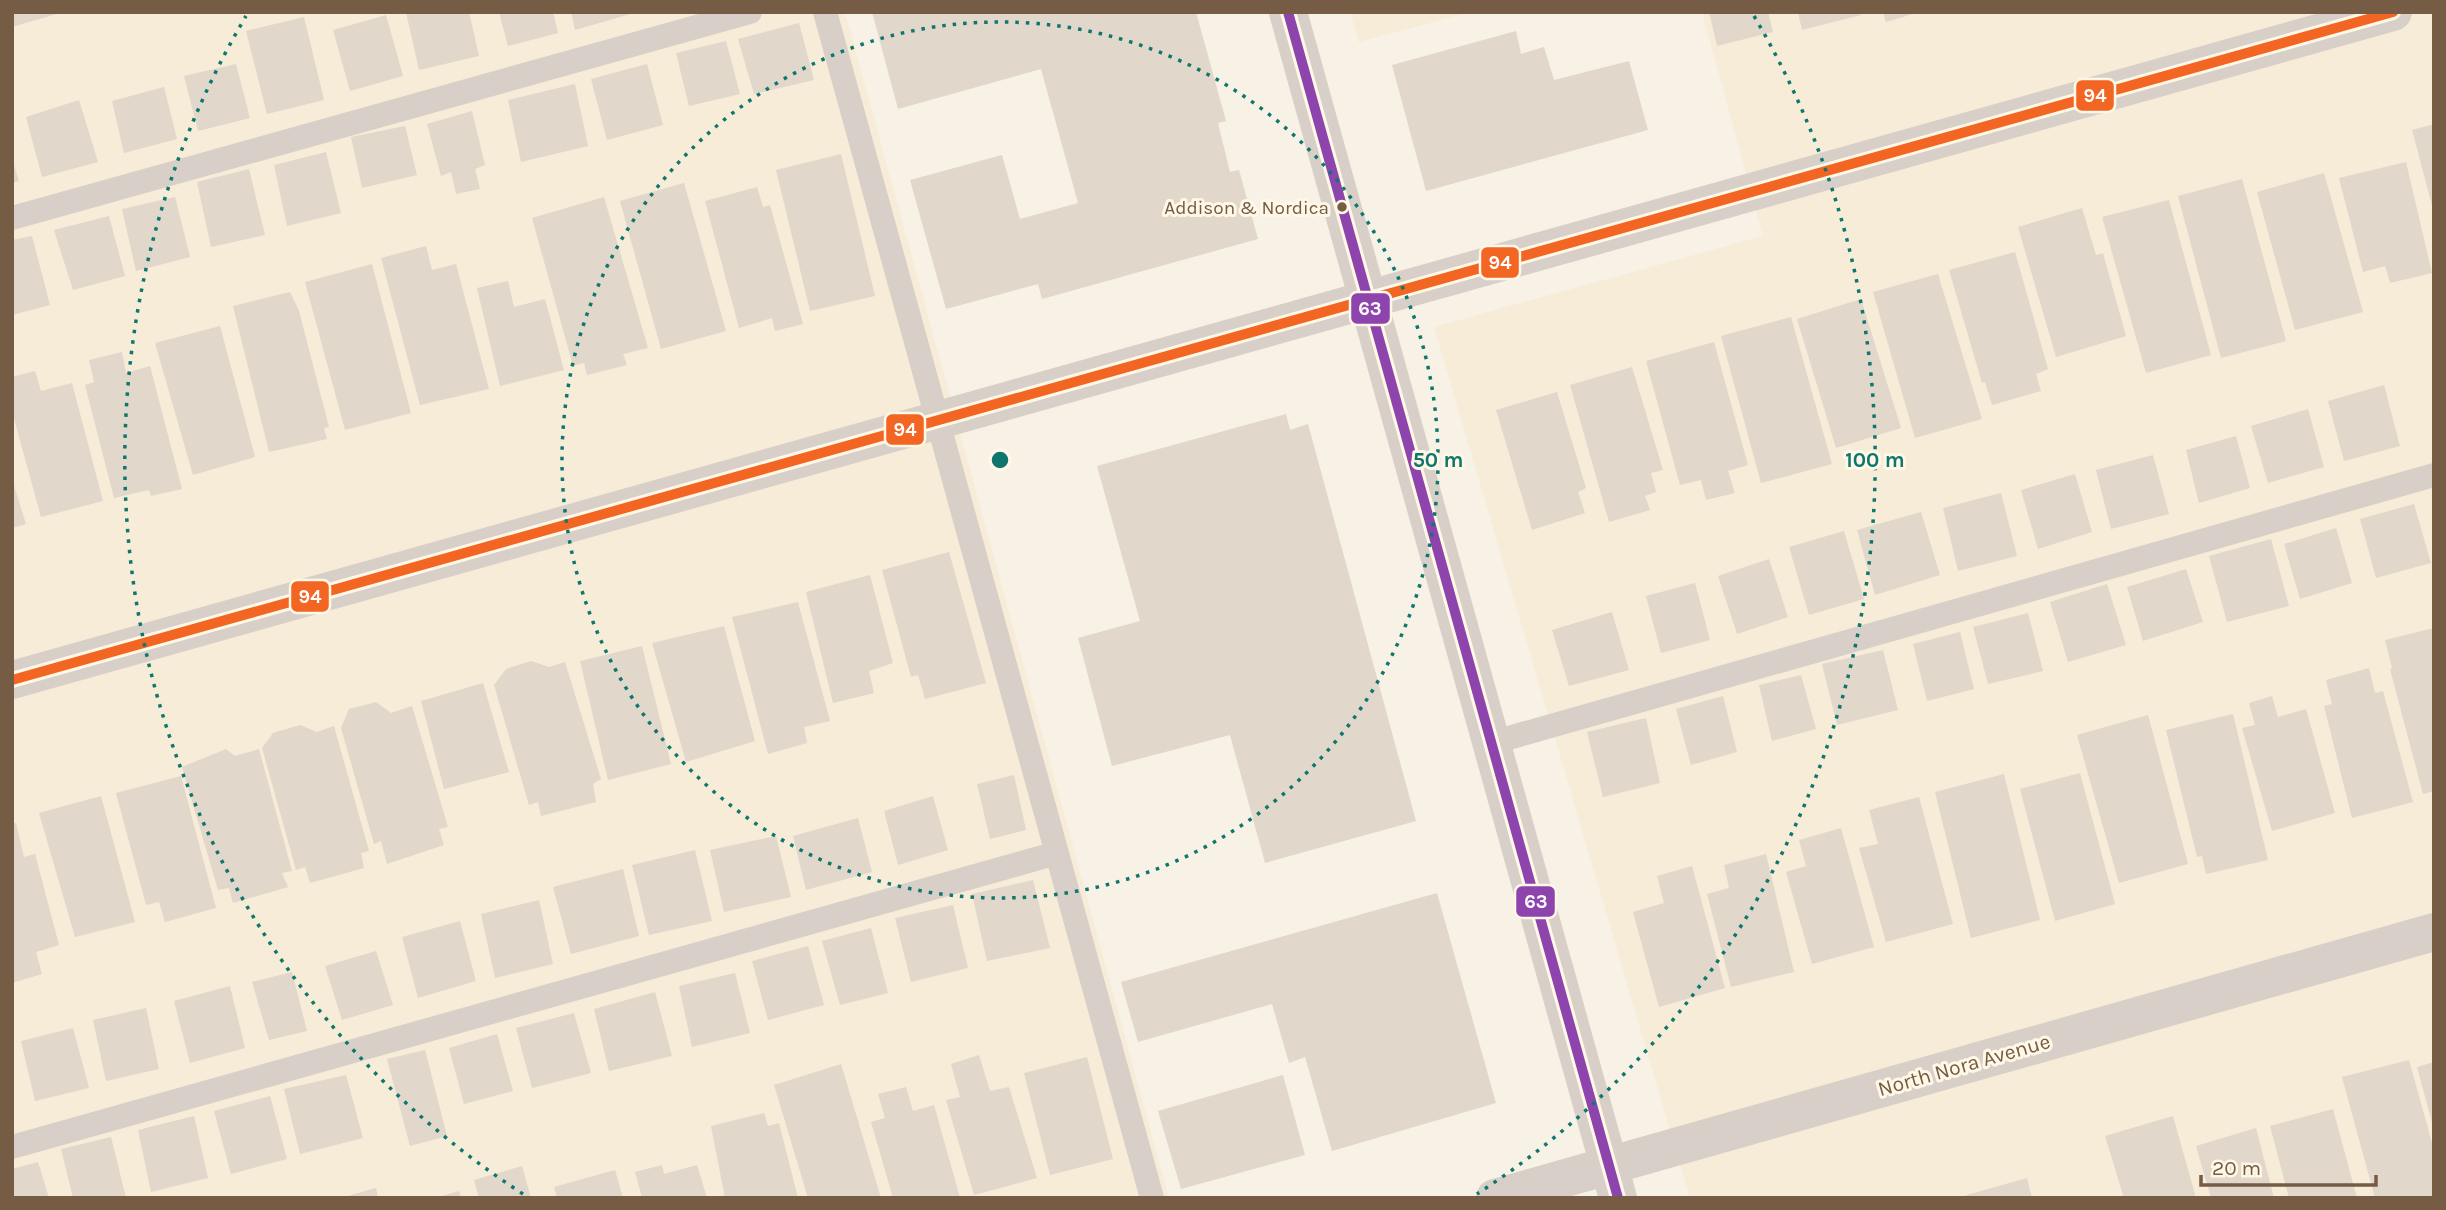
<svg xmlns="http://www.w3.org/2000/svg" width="2446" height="1210" font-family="Karla,sans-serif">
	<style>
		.residential { fill: #f6ecd8 }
		.building { fill: #e1d7cb }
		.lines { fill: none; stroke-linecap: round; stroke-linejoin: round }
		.lane { stroke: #d8d0c8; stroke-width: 24 }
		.street { stroke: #d8d0c8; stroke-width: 38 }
		.secondary { stroke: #d8d0c8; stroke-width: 38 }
		.bus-1-casing { stroke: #fff8e7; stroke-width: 16 }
		.bus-2-casing { stroke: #fff8e7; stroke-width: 16 }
		.bus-1 { stroke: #8e44ad; stroke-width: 10 }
		.bus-2 { stroke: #f26522; stroke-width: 10 }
		.ring { fill: none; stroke: #0f766e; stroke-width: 3.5; stroke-dasharray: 3.5 7 }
		.bus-dot { fill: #765b45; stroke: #fff8e7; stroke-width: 2.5 }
		.labels { text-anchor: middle; stroke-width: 6; stroke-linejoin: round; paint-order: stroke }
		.bus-label { font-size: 19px; fill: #765b45; stroke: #fff8e7; text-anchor: end }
		.street-label { font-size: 21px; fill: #765b45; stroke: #fff8e7 }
		.centre { fill: #0f766e; stroke: #fff8e7; stroke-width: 3.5 }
		.ring-label { font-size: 21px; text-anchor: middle; font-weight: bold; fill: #0f766e; stroke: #fff8e7; stroke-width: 6; stroke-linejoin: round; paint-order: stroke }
		.line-badge { stroke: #fff8e7; stroke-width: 2.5 }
		.badge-label { font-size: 19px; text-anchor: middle; font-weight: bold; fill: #fff }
	</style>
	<rect width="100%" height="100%" fill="#f7f1e6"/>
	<path class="residential" d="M12,12H845L1169,1198H12Z
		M1350,12H1470L1359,42Z
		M1702,12H2434V1198H1690L1434,327L1763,236Z"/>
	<path class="building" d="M12,12H60V13L12,27Z
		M406,12H469L479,56L419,70Z
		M499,12H553L558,33L508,46Z
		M571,12H634V13L575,30Z
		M872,12H1196L1226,121L1218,123L1230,172L1239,170L1258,239L1042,299L1038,284L946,309L910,180L1002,155L1020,219L1078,203L1041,69L898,109Z
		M1709,12H1768L1773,32L1717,46Z
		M1798,12H1860L1861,15L1802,30Z
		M1883,12H1915L1916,13L1886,22Z
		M386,15L403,76L350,91L333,30Z
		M304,17L324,100L267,114L246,31Z
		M799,23L814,80L754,94L738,39Z
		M1516,31L1521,54L1544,47L1554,80L1629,61L1648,130L1426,191L1392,65Z
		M726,41L740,94L689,106L676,53Z
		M236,64L250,118L198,131L184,76Z
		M647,64L663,125L607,140L591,79Z
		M575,84L588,146L521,162L508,100Z
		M164,87L177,139L124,153L112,101Z
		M79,100L98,162L42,177L26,117Z
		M472,111L485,165L475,169L480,189L456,194L451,172L441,176L427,124Z
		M2434,124V209H2433L2412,130Z
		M405,126L417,175L362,188L351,137Z
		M326,152L341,213L287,226L274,165Z
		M841,154L875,296L810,311L776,170Z
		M12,159L19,181L12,183Z
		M2406,162L2432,273L2390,283L2385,266L2363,272L2339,178Z
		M249,169L265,235L211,247L197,182Z
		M2324,173L2363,312L2295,330L2257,192Z
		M2242,179L2286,341L2221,358L2178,196Z
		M684,183L726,331L661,349L620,201Z
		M757,187L763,207L770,205L803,324L775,331L772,318L739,328L705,201Z
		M175,197L190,257L136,271L122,209Z
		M604,197L648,348L623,354L627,365L587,375L584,363L573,366L532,218Z
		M2169,200L2211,355L2146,373L2102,217Z
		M2082,208L2096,255L2103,253L2126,336L2056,357L2018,227Z
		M109,216L125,276L73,290L54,230Z
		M32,236L50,305L12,315V240Z
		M426,246L432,270L456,264L489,389L420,405L381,258Z
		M2015,252L2048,369L2036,374L2041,391L1992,405L1985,382L1982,383L1949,270Z
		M372,264L411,413L345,430L305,282Z
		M1938,274L1982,419L1915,438L1873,292Z
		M508,281L514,307L545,299L564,370L500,386L477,288Z
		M290,292L299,311L329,427L324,428L327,439L269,452L233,306Z
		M1861,299L1901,428L1836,448L1797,319Z
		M1791,317L1832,464L1761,483L1721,336Z
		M220,326L255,457L193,475L155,343Z
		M1714,342L1748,465L1728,471L1735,493L1706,500L1701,480L1680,485L1646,361Z
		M122,352L126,373L150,366L182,489L151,496L149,490L114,498L85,385L94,382L89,360Z
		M1632,367L1663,470L1651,473L1656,492L1645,496L1650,510L1609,522L1570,385Z
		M35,371L41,391L72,383L103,501L41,517L12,411V377Z
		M2384,385L2400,446L2344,461L2328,401Z
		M1557,392L1586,488L1578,492L1585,513L1532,530L1496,410Z
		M2308,409L2324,467L2268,483L2251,426Z
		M1286,414L1290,430L1308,424L1416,821L1265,863L1230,735L1112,766L1078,638L1140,621L1097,466Z
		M2236,436L2250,488L2199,503L2186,450Z
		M2153,455L2169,514L2111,529L2096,470Z
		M2075,474L2092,532L2038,549L2021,490Z
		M12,479L26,524L12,528Z
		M2001,493L2017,556L1958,571L1943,508Z
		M2414,504L2431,563L2376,578L2360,519Z
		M1921,512L1940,575L1875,595L1857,530Z
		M2336,528L2352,583L2300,599L2284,544Z
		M1844,531L1864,599L1809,615L1789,547Z
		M2271,539L2289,606L2227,622L2209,556Z
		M949,552L986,683L925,699L918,675L911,677L882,570Z
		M1769,559L1788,617L1737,634L1718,576Z
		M2186,569L2203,622L2143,641L2127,587Z
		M870,575L893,663L869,671L874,693L833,703L806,592Z
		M1695,583L1710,640L1661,653L1646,596Z
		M2107,584L2126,645L2068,662L2050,602Z
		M798,602L830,721L804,727L807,743L768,754L732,617Z
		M1612,612L1629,670L1569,686L1552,630Z
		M2028,613L2043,671L1988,684L1973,627Z
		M724,626L755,741L686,762L652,643Z
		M2434,628V791L2423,794L2390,669L2392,668L2385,640Z
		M1960,632L1974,689L1927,701L1913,644Z
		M642,646L671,764L608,780L580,661Z
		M1883,650L1898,710L1837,725L1822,664Z
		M531,661L549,667L565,662L601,779L593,784L596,802L541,816L538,802L529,805L494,685L506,669Z
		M2369,668L2375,693L2383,691L2413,802L2352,818L2324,706L2332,704L2326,680Z
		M1801,675L1816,729L1772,741L1759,685Z
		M483,683L509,772L444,789L421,701Z
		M1723,696L1737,752L1691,765L1676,709Z
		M2272,696L2278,717L2306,709L2335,813L2272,831L2242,728L2255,725L2249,703Z
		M376,702L391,713L412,706L448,827L439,829L444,845L387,864L381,841L374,844L341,728L349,709Z
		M2233,714L2268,860L2206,874L2202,856L2197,857L2166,730Z
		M2148,715L2188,864L2119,883L2077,735Z
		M1646,718L1660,783L1603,797L1587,732Z
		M300,725L317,732L334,726L369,851L361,853L364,868L310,883L305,867L296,870L262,748L273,733Z
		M226,749L235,756L259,749L292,871L282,873L288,887L233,903L229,888L218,890L182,767Z
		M2080,773L2115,904L2055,921L2020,789Z
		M2004,774L2040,920L1971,938L1935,792Z
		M1014,775L1026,830L990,839L977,784Z
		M181,776L216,908L165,922L159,902L146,905L116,793Z
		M101,796L135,922L75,937L39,813Z
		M933,796L948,850L898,865L884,811Z
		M1919,797L1953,924L1886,942L1859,848L1878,844L1869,810Z
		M858,818L872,872L806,890L793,836Z
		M16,823L24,857L35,854L59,945L36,952L42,974L12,983V824Z
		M1841,828L1874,947L1812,964L1786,872L1806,866L1799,840Z
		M776,836L791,897L724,912L710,850Z
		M695,850L712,921L649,935L632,865Z
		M1766,854L1794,972L1731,987L1707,894L1729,888L1724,865Z
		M1692,866L1725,988L1659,1007L1633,912L1664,903L1657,876Z
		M623,869L639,936L571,954L553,887Z
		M1033,880L1050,948L987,961L972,894Z
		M1437,893L1496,1103L1332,1151L1305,1057L1289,1063L1272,1004L1138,1042L1121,982Z
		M539,900L553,964L495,978L481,914Z
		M953,905L968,968L911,982L895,918Z
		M460,921L476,981L418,998L402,937Z
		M871,928L888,993L840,1005L822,941Z
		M808,946L824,1005L768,1020L752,961Z
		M376,951L393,1005L342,1020L325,966Z
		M292,972L307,1031L269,1040L252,982Z
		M735,973L750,1033L692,1047L679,986Z
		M230,986L245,1048L190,1063L174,1001Z
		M655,992L672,1056L609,1071L594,1009Z
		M146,1008L159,1069L106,1081L93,1020Z
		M574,1013L591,1073L532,1088L516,1028Z
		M73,1028L89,1088L35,1101L21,1041Z
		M497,1034L513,1091L464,1104L449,1048Z
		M425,1050L447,1136L410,1146L387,1059Z
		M979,1055L990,1091L1009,1087L1037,1178L974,1195L946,1100L960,1097L951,1064Z
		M1087,1057L1113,1159L1050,1175L1024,1073Z
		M2409,1060L2434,1150V1198H2375L2342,1077Z
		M2434,1062V1126H2433L2417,1067Z
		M841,1064L881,1198H808L774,1085Z
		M346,1075L363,1138L300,1154L284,1089Z
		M1283,1075L1305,1155L1181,1189L1158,1111Z
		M906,1087L913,1111L934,1105L960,1198H893L871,1122L885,1118L878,1094Z
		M270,1096L287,1159L231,1174L214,1111Z
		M2333,1109L2357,1198H2289L2270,1126Z
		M764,1113L768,1126L779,1123L798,1198H725L711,1126Z
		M194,1116L208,1178L151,1192L138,1130Z
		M2173,1116L2196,1198H2124L2105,1136Z
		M2256,1128L2274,1198H2211L2196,1146Z
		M111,1137L126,1198H73L61,1149Z
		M38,1162L49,1198H12V1169Z
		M662,1165L664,1174L697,1165L707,1198H642L635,1172Z
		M522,1166L531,1198H479L474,1180Z
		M615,1170L623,1198H557L554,1187Z
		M2027,1178L2032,1198H1961L1960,1197Z
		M376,1188L378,1198H344V1197Z
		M459,1191L461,1198H439V1197Z"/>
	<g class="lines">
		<path class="lane" d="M825,12L1152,1198
			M12,218L750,12
			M1491,743L2434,475
			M12,1147L1057,853"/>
		<path class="street" d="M12,680L2393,12
			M1495,1198L2434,932"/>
		<path class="secondary" d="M1288,12L1618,1198"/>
		<g class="bus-1-casing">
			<path id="bus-1" d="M1288,12L1618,1198"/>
		</g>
		<g class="bus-2-casing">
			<path id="bus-2" d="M12,680L2393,12"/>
		</g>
		<use href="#bus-1" class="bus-1"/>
		<use href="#bus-2" class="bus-2"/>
	</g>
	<g class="ring">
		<circle cx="1000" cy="460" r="438"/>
		<path d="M523 1194A875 875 0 0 1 246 16M1754 16A875 875 0 0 1 1477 1194"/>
	</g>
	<circle class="bus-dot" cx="1342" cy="207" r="6"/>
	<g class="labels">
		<g class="bus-label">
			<text x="1329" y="214">Addison &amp; Nordica</text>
		</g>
		<g class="street-label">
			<text transform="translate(1964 1065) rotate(-16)" y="7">North Nora Avenue</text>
		</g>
	</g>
	<circle cx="1000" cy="460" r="10" class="centre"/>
	<g class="ring-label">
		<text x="1438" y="467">50 m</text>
		<text x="1875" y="467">100 m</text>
	</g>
	<g class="line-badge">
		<rect x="2075" y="79" width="40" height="33" rx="7" fill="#f26522"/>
		<rect x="1480" y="246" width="40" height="33" rx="7" fill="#f26522"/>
		<rect x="1350" y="292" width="41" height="33" rx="7" fill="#8e44ad"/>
		<rect x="885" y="413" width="40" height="33" rx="7" fill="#f26522"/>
		<rect x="290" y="580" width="40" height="33" rx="7" fill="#f26522"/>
		<rect x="1515" y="885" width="41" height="33" rx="7" fill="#8e44ad"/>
	</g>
	<g class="badge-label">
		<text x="2095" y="102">94</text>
		<text x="1500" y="269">94</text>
		<text x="1370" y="315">63</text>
		<text x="905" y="436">94</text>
		<text x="310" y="603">94</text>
		<text x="1536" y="908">63</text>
	</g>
	<rect width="2446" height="1210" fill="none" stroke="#765b45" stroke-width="28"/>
	<path d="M2201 1175v10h175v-10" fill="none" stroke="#765b45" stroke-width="3.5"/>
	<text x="2212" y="1175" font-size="21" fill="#765b45" stroke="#fff8e7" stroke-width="5" paint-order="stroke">20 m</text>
</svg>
